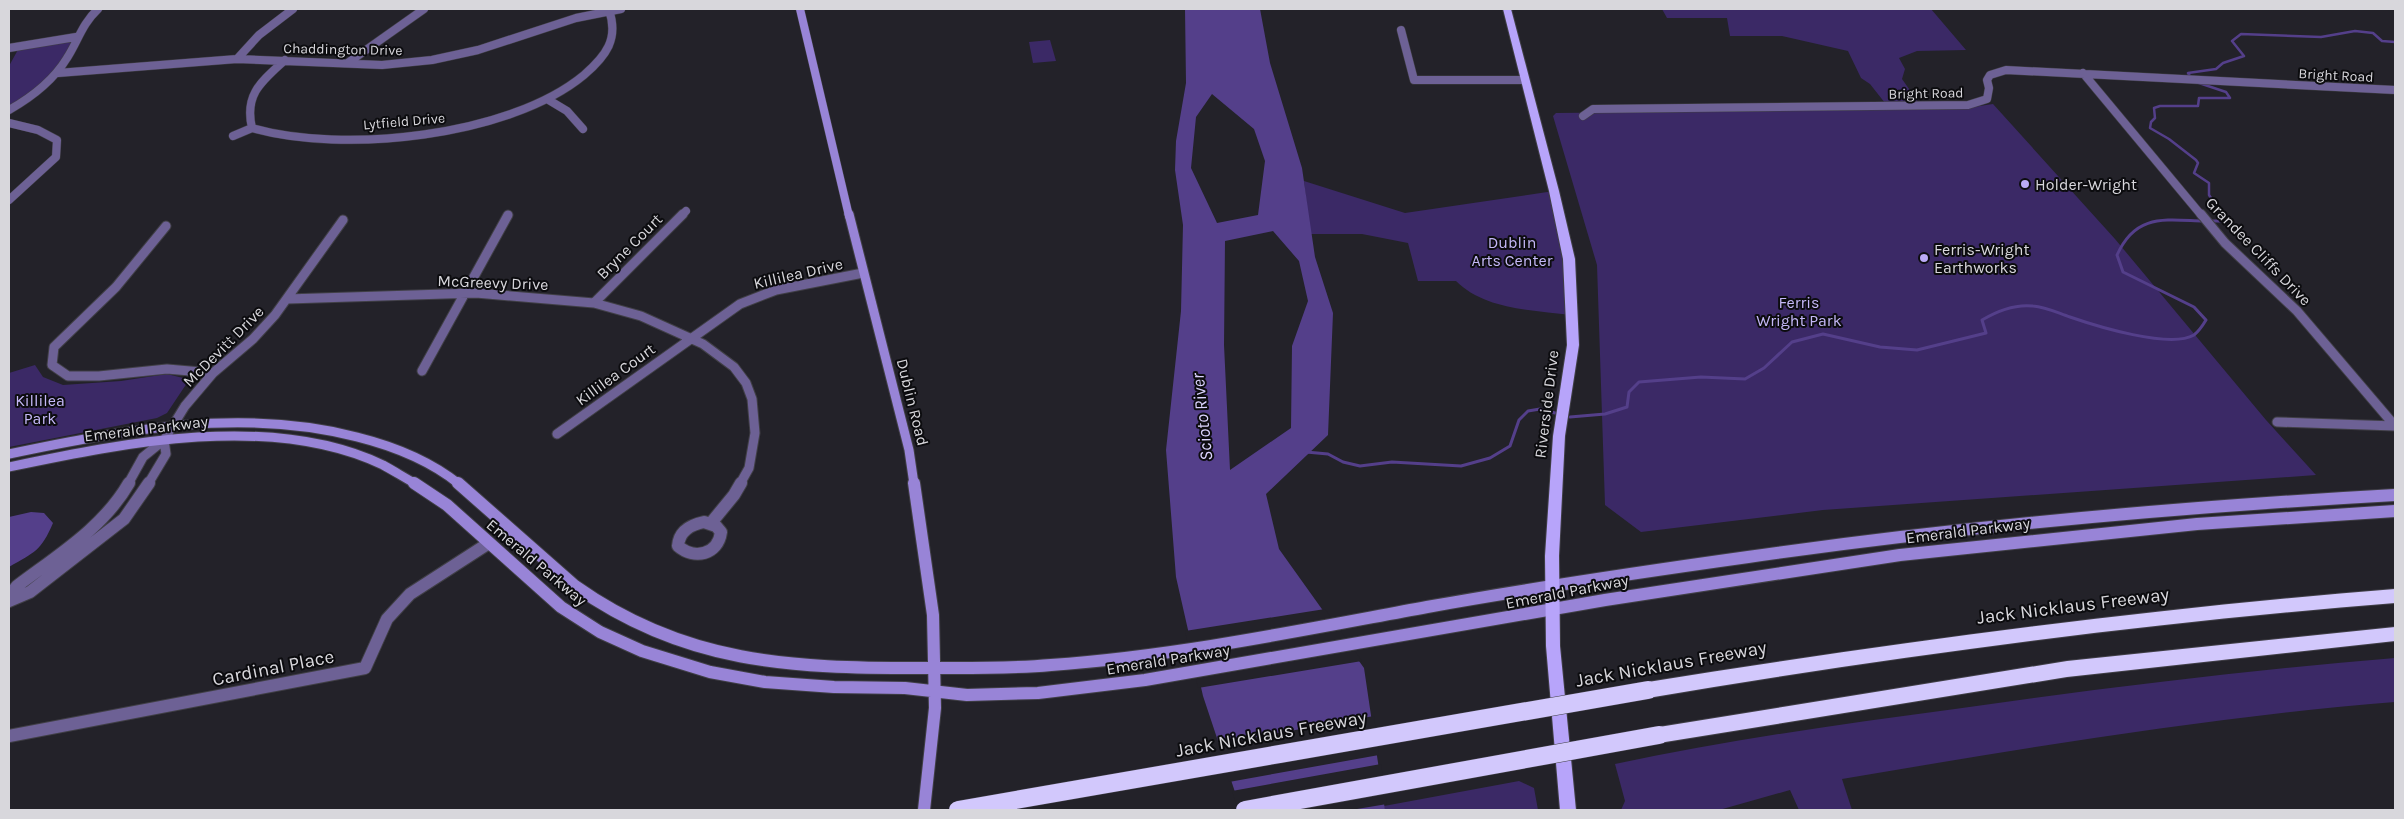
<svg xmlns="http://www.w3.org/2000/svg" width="2404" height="819" font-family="Karla,sans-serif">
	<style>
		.green { fill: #3b2966 }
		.water { fill: #543f8a; fill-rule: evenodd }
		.pier { fill: #232229 }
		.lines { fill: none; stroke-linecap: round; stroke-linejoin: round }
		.stream-far1 { stroke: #543f8a; stroke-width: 2.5 }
		.stream { stroke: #543f8a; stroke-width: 3 }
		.street-far2-casing { stroke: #403f46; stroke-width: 9 }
		.street-far1-casing { stroke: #403f46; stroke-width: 11 }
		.street-casing { stroke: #403f46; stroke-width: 14 }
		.secondary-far2-casing { stroke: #403f46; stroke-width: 9 }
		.secondary-far1-casing { stroke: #403f46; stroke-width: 11 }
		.secondary-casing { stroke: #403f46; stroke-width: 14 }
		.primary-casing { stroke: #403f46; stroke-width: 2 }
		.highway-casing { stroke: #403f46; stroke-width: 2 }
		.street-far2 { stroke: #6d6195; stroke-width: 8 }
		.street-far1 { stroke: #6d6195; stroke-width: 9 }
		.street { stroke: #6d6195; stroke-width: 12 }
		.secondary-far2 { stroke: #9884d7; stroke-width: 8 }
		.secondary-far1 { stroke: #9884d7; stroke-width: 9 }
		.secondary { stroke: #9884d7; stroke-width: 12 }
		.primary { fill: #b7a4fa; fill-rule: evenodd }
		.highway { fill: #d2c8fc; fill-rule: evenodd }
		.highway-bridge-casing { stroke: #403f46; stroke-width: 19; stroke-linecap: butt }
		.highway-bridge { stroke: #d2c8fc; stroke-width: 18 }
		.poi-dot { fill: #bbaaf6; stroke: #0c0c0f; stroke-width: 2 }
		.labels { text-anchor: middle; stroke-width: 4; stroke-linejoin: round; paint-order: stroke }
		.far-street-label { font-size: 14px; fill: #d8d7dc; stroke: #0c0c0f }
		.poi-label { font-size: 16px; fill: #d8d7dc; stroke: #0c0c0f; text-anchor: start }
		.park-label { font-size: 16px; fill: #c5b8f8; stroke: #0c0c0f }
		.street-label { font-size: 16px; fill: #d8d7dc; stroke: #0c0c0f }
		.water-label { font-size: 18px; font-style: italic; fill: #dbd3fe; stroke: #0c0c0f }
		.near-street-label { font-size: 19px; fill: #d8d7dc; stroke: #0c0c0f }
	</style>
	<rect width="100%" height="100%" fill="#232229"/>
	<path class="green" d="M1662,9H1931L1966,50L1917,51L1899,58L1905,69L1902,79L1919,103H1885L1870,84L1861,78L1848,51L1782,36H1730L1727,18H1667Z
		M76,37L58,73L9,110V66L20,46Z
		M1050,40L1056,61L1033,63L1029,42Z
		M1993,104L2115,239L2266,420L2316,475L1823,510L1641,532L1605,505L1597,265L1553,116L1556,113L1959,109Z
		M1304,181L1405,213L1554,191L1571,315C1533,310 1485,310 1456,281H1418L1408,243L1362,234H1310Z
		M35,365L43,377L63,385L121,381L167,374L187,379V383L167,413L157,418L9,447V373Z
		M2395,658V702C2210,717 2025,748 1842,779L1852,810H1799L1790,790L1719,810H1621L1625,801L1615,764C1728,740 1841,724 1955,709C2102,688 2248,670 2395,658Z
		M1519,781L1534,788L1538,810H1385L1384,806Z"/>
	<path class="water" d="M1185,9H1260L1270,63L1302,168L1315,257L1333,313L1328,435L1266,494L1279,549L1364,668L1385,810H1241L1203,696L1176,577L1166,450L1181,311L1183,225L1175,170L1176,141L1186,83ZM1212,94L1254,129L1265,161L1258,215L1217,223L1191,168L1196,117ZM1273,231L1299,261L1308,301L1292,346L1291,428L1230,470L1224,345L1225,241Z
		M31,512L44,513L53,523C41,551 35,552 9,567V517Z"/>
	<path class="pier" d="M1325,609L1362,661L1198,688L1185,631Z
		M1374,716L1379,755L1229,782L1216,744Z
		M1381,764L1387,804L1351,810H1238L1232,791Z"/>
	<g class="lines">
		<path class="stream-far1" d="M2191,78L2188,73L2216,69L2223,63L2244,56L2232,41L2241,34L2321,37L2355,31L2373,33L2382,41L2395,42
			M2196,82L2226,92L2230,98H2199L2198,106H2160L2154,108L2155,118L2151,122L2150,128L2169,139L2196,160L2198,163L2194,173L2209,183V195L2215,204
			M2219,211L2221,216"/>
		<path class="stream" d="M2210,221H2224L2221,214
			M1570,417L1605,414L1627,407L1629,392L1639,382L1701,377L1745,379L1764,368L1792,342L1823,334L1880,347L1917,350L1986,333L1982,320C1997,311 2015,304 2033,306C2046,307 2058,313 2070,317C2096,326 2170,349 2194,335C2199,331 2203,325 2206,320L2194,307L2123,272L2117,255C2136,213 2165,220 2204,221
			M1306,452L1328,454L1343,462L1360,466L1392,462L1461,466L1490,458L1510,446L1519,420L1528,411L1540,409L1555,413"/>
		<g class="street-far2-casing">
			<path id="street-far2" d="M1401,30L1414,80H1525
				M9,48L76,37
				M237,59L259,35L293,9
				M349,62L424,9
				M58,73L237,59L382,65L432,60L478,50L576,18L621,9
				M2083,73L2202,216
				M547,99L567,111L583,129
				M9,110C32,97 53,81 67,58C78,41 82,24 98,9
				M1583,116L1593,109L1968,105L1987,99L1989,88L1987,80L1990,75L2006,70L2395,90
				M9,123L38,130L57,140L56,157L9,200
				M252,128C343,154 509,137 584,75C606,56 619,39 609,10
				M252,128C244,94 262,81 285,60
				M233,136L252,128
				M681,216L686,211"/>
		</g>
		<g class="street-far1-casing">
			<path id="street-far1" d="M2201,214L2225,243L2297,311L2395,426
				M166,226L116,287L54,347L52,365L68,376H99L167,369L213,373
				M287,299L476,293L594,303L641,316L703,344L734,367L746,383L752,399L755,433L749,468L740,484
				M594,303L683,214
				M422,371L508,215
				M2277,422L2395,426
				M557,434L740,304L776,290L863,273
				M128,484L143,457L164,440L185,406L213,373L253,339L275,315L343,220
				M148,484L166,454L164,440"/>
		</g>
		<g class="street-casing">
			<path id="street" d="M704,522L716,526L721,532C718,555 694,560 678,546C679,531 690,525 704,522Z
				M711,523L734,495L741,483
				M9,596L17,586C58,555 103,528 129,483
				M9,601L30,592L124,519L149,483
				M9,736L365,668L387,619L410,594L489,543"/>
		</g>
		<g class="secondary-far2-casing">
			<path id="secondary-far2" d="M800,9L849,216"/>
		</g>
		<g class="secondary-far1-casing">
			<path id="secondary-far1" d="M849,214L909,450L914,484
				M9,454C124,430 241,407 357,437C393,446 429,460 459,484
				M9,467C124,443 272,412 383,465C394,471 405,478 416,484"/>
		</g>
		<g class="secondary-casing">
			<path id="secondary" d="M414,483L447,505L561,607L600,632L642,651L710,672L765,682L834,687L905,688L967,695L1038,693L1145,680L1605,600L1900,555L2197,524L2395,511
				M458,483L575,586C685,664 791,668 921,668C964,668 1007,669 1051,665C1177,656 1302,630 1427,607C1533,588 1641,572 1748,557C1963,526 2179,507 2395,495
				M914,483L933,615L935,708L924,810"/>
		</g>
		<g class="primary-casing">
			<path id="primary" d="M1503,9H1511L1559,191L1575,259L1579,345L1565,436L1559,556L1560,646L1576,810H1560L1546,646L1545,556L1553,436L1567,345L1563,259L1549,191Z"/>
		</g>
		<g class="highway-casing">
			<path id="highway" d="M2395,589V603C2144,623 1896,656 1648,698L1642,695L1639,690L1642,685L1648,682C1896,642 2144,609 2395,589Z
				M2395,627V641L2067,677L1659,743L1652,741L1650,735L1652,729L1659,727L2067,661Z"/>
		</g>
		<use href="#street-far2" class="street-far2"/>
		<use href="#street-far1" class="street-far1"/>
		<use href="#street" class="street"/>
		<use href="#secondary-far2" class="secondary-far2"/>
		<use href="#secondary-far1" class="secondary-far1"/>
		<use href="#secondary" class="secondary"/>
		<use href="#primary" class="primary"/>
		<use href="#highway" class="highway"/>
		<g class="highway-bridge-casing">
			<path id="highway-bridge" d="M958,810L1648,690
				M1245,810L1659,735"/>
		</g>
		<use href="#highway-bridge" class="highway-bridge"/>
	</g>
	<g class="poi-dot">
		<circle cx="2025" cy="184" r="5"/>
		<circle cx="1924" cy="258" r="5"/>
	</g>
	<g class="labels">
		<g class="far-street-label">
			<text transform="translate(343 49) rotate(1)" y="5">Chaddington Drive</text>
			<text transform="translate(2336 75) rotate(3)" y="5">Bright Road</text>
			<text transform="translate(1926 93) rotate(-1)" y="5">Bright Road</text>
			<text transform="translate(404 121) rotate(-5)" y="5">Lytfield Drive</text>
		</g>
		<g class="poi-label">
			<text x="2035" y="190">Holder-Wright</text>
			<text x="1934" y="255">Ferris-Wright<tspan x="1934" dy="18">Earthworks</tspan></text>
		</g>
		<g class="park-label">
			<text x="1512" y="248">Dublin<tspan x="1512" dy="18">Arts Center</tspan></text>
			<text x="1799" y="308">Ferris<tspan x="1799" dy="18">Wright Park</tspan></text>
			<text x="40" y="406">Killilea<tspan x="40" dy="18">Park</tspan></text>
		</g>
		<g class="street-label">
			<text transform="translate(629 246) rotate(-45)" y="6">Bryne Court</text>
			<text transform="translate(2259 251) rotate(46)" y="6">Grandee Cliffs Drive</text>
			<text transform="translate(798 273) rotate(-13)" y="6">Killilea Drive</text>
			<text transform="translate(493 282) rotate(2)" y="6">McGreevy Drive</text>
			<text transform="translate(223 346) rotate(-45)" y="6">McDevitt Drive</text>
			<text transform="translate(615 374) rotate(-36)" y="6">Killilea Court</text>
			<text transform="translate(913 402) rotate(76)" y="6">Dublin Road</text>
			<text transform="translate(1546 404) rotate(-83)" y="6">Riverside Drive</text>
			<text transform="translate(146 428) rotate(-7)" y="6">Emerald Parkway</text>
			<text transform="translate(1968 530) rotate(-7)" y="6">Emerald Parkway</text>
			<text transform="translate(537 562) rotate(40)" y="6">Emerald Parkway</text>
			<text transform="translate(1567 591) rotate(-11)" y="6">Emerald Parkway</text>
			<text transform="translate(1168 659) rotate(-9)" y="6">Emerald Parkway</text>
		</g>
		<g class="water-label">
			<text transform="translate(1202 417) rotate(-96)" y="6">Scioto River</text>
		</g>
		<g class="near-street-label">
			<text transform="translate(2073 605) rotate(-7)" y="7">Jack Nicklaus Freeway</text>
			<text transform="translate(1671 663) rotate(-10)" y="7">Jack Nicklaus Freeway</text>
			<text transform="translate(273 667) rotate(-11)" y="7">Cardinal Place</text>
			<text transform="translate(1271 733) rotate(-10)" y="7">Jack Nicklaus Freeway</text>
		</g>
	</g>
	<rect width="2404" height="819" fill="none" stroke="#d8d7dc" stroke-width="20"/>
</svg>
